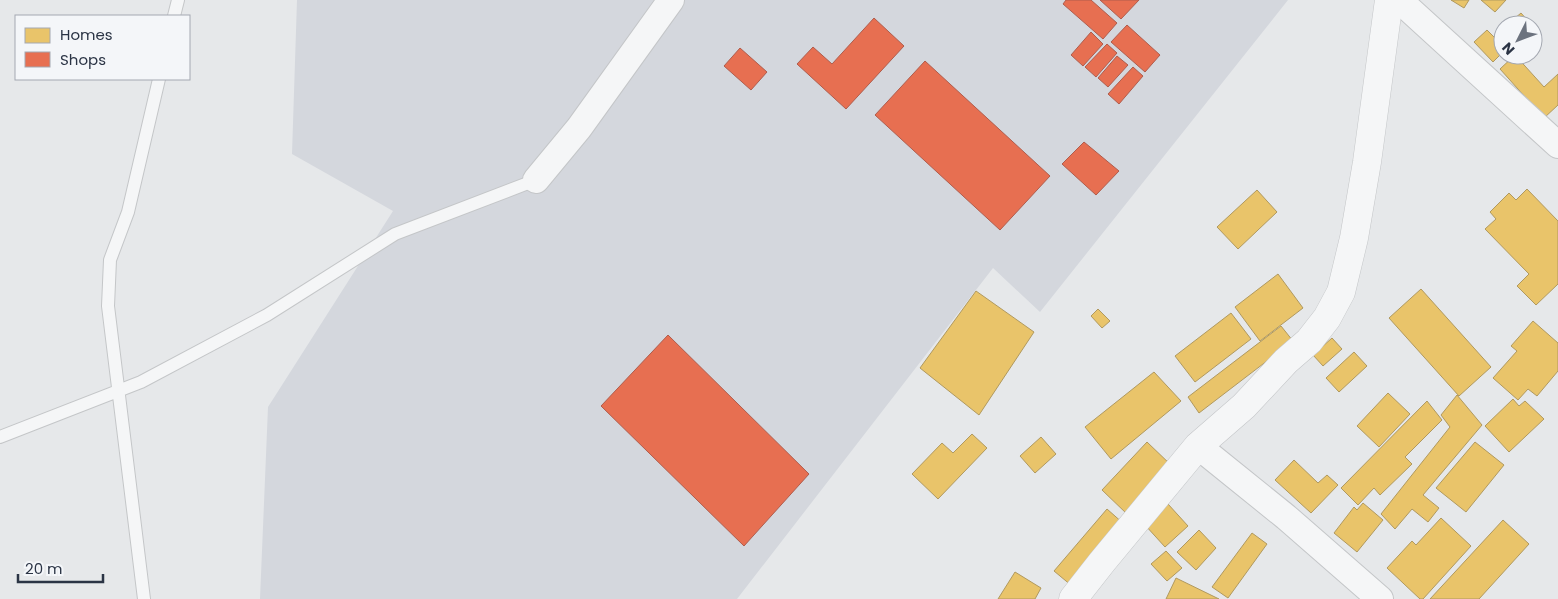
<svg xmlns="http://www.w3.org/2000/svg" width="1558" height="599" font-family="Poppins,sans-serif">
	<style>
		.built { fill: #d4d7dd }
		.homes { fill: #e9c46a; stroke: #b0995f }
		.shops { fill: #e76f51; stroke: #af5d4d }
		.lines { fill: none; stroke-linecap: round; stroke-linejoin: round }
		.service-casing { stroke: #c4c6c8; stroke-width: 14 }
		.minor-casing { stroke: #c4c6c8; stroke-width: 28 }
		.tertiary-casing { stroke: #c4c6c8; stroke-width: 29 }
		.service { stroke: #f5f6f7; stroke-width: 12 }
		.minor { stroke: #f5f6f7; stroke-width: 26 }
		.tertiary { stroke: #f5f6f7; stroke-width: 28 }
	</style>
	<rect width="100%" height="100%" fill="#e6e8ea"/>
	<path class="built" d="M297,0H1288L1040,312L993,268L737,599H260L268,407L393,211L292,154Z"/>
	<path class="homes" d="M1451,0H1469L1464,8Z
		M1481,0H1506L1495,12Z
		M1521,13L1529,22L1526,25H1507Z
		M1503,29V52L1493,62L1474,42L1487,30L1494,37Z
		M1515,55L1544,87L1558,74V105L1544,118L1500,69Z
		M1527,189L1558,221V284L1536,305L1517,286L1529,274L1485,229L1496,219L1490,212L1509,193L1516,200Z
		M1257,190L1277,212L1238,249L1217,227Z
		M1278,274L1303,308L1260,341L1235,307Z
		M1421,289L1491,367L1459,396L1389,318Z
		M976,291L1034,332L979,415L920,368Z
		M1098,309L1110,321L1102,328L1091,316Z
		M1231,313L1251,339L1195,382L1175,356Z
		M1533,321L1558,343V371L1537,396L1528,389L1518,400L1493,378L1517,351L1511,346Z
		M1281,326L1293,341L1199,413L1188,397Z
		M1332,338L1342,349L1323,366L1313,355Z
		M1354,352L1367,366L1339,392L1326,378Z
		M1154,372L1181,401L1111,459L1085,427Z
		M1388,393L1410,414L1379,447L1357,426Z
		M1457,395L1482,425L1423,495L1439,508L1428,522L1412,509L1395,529L1381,514L1450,427L1441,415Z
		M1513,399L1519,406L1525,401L1544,419L1509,452L1485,426Z
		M1427,401L1442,420L1405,457L1412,464L1380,495L1374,488L1358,505L1341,488Z
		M972,434L987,448L938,499L912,474L942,443L953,453Z
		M1041,437L1056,454L1035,473L1020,456Z
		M1147,442L1172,466L1127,514L1102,490Z
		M1475,442L1504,465L1466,512L1436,488Z
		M1294,460L1318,483L1327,475L1338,485L1311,513L1275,480Z
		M1363,503L1383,520L1357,552L1334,533L1354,507L1357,510Z
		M1168,504L1188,526L1165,547L1145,525Z
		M1107,509L1124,524L1072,586L1054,571Z
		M1441,518L1471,546L1423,599H1420L1387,568L1412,541L1416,545Z
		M1503,520L1529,544L1479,599H1430Z
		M1199,530L1216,548L1196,570L1177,552Z
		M1252,533L1267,544L1228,598L1212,587Z
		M1166,551L1182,568L1167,581L1151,564Z
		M1015,572L1041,588L1035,599H998Z
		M1176,578L1219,599H1166Z"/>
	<path class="shops" d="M1066,0H1091L1117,23L1103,39L1063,4Z
		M1100,0H1139L1121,19Z
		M874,18L904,46L846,109L797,64L813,47L832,64Z
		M1127,25L1160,55L1145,72L1111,42Z
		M1091,32L1103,44L1083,66L1071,55Z
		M1107,44L1117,53L1096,77L1085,67Z
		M740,48L767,72L751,90L724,66Z
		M1117,56L1128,65L1108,87L1098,78Z
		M925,61L1050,176L1000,230L875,115Z
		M1133,67L1143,76L1119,104L1108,94Z
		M1084,142L1119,171L1096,195L1062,164Z
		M668,335L809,474L744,546L601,406Z"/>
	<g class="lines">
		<g class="service-casing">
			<path id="service" d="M174,16L178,0
				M0,437L141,382L267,315L395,234L536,180
				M144,599L108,306L110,260L128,212L159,79"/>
		</g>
		<g class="minor-casing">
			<path id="minor" d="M1399,0L1558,145
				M536,180L579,128L671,0
				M1198,446L1286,517L1380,599"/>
		</g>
		<g class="tertiary-casing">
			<path id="tertiary" d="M1073,599L1102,562L1198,446L1244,406L1286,361L1309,341L1327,318L1341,292L1354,238L1367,162L1389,0"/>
		</g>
		<use href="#service" class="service"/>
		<use href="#minor" class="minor"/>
		<use href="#tertiary" class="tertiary"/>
	</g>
	<rect x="15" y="15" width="175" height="65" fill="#f4f6f9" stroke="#a4a8b1"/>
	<rect x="25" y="28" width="25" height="15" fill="#e9c46a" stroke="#a4a8b1"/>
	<text x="60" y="40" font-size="15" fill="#2b3445">Homes</text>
	<rect x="25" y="52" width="25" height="15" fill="#e76f51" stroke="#a4a8b1"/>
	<text x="60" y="65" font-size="15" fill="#2b3445">Shops</text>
	<g transform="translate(1518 40) rotate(228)"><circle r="24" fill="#f4f6f9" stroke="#a4a8b1"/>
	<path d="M0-4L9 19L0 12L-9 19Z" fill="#6c737f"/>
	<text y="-8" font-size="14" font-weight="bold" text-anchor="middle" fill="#2b3445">N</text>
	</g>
	<path d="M18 574v8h85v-8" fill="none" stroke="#2b3445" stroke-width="2.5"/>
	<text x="25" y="574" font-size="15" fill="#2b3445" stroke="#f4f6f9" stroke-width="4" paint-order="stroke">20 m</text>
</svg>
